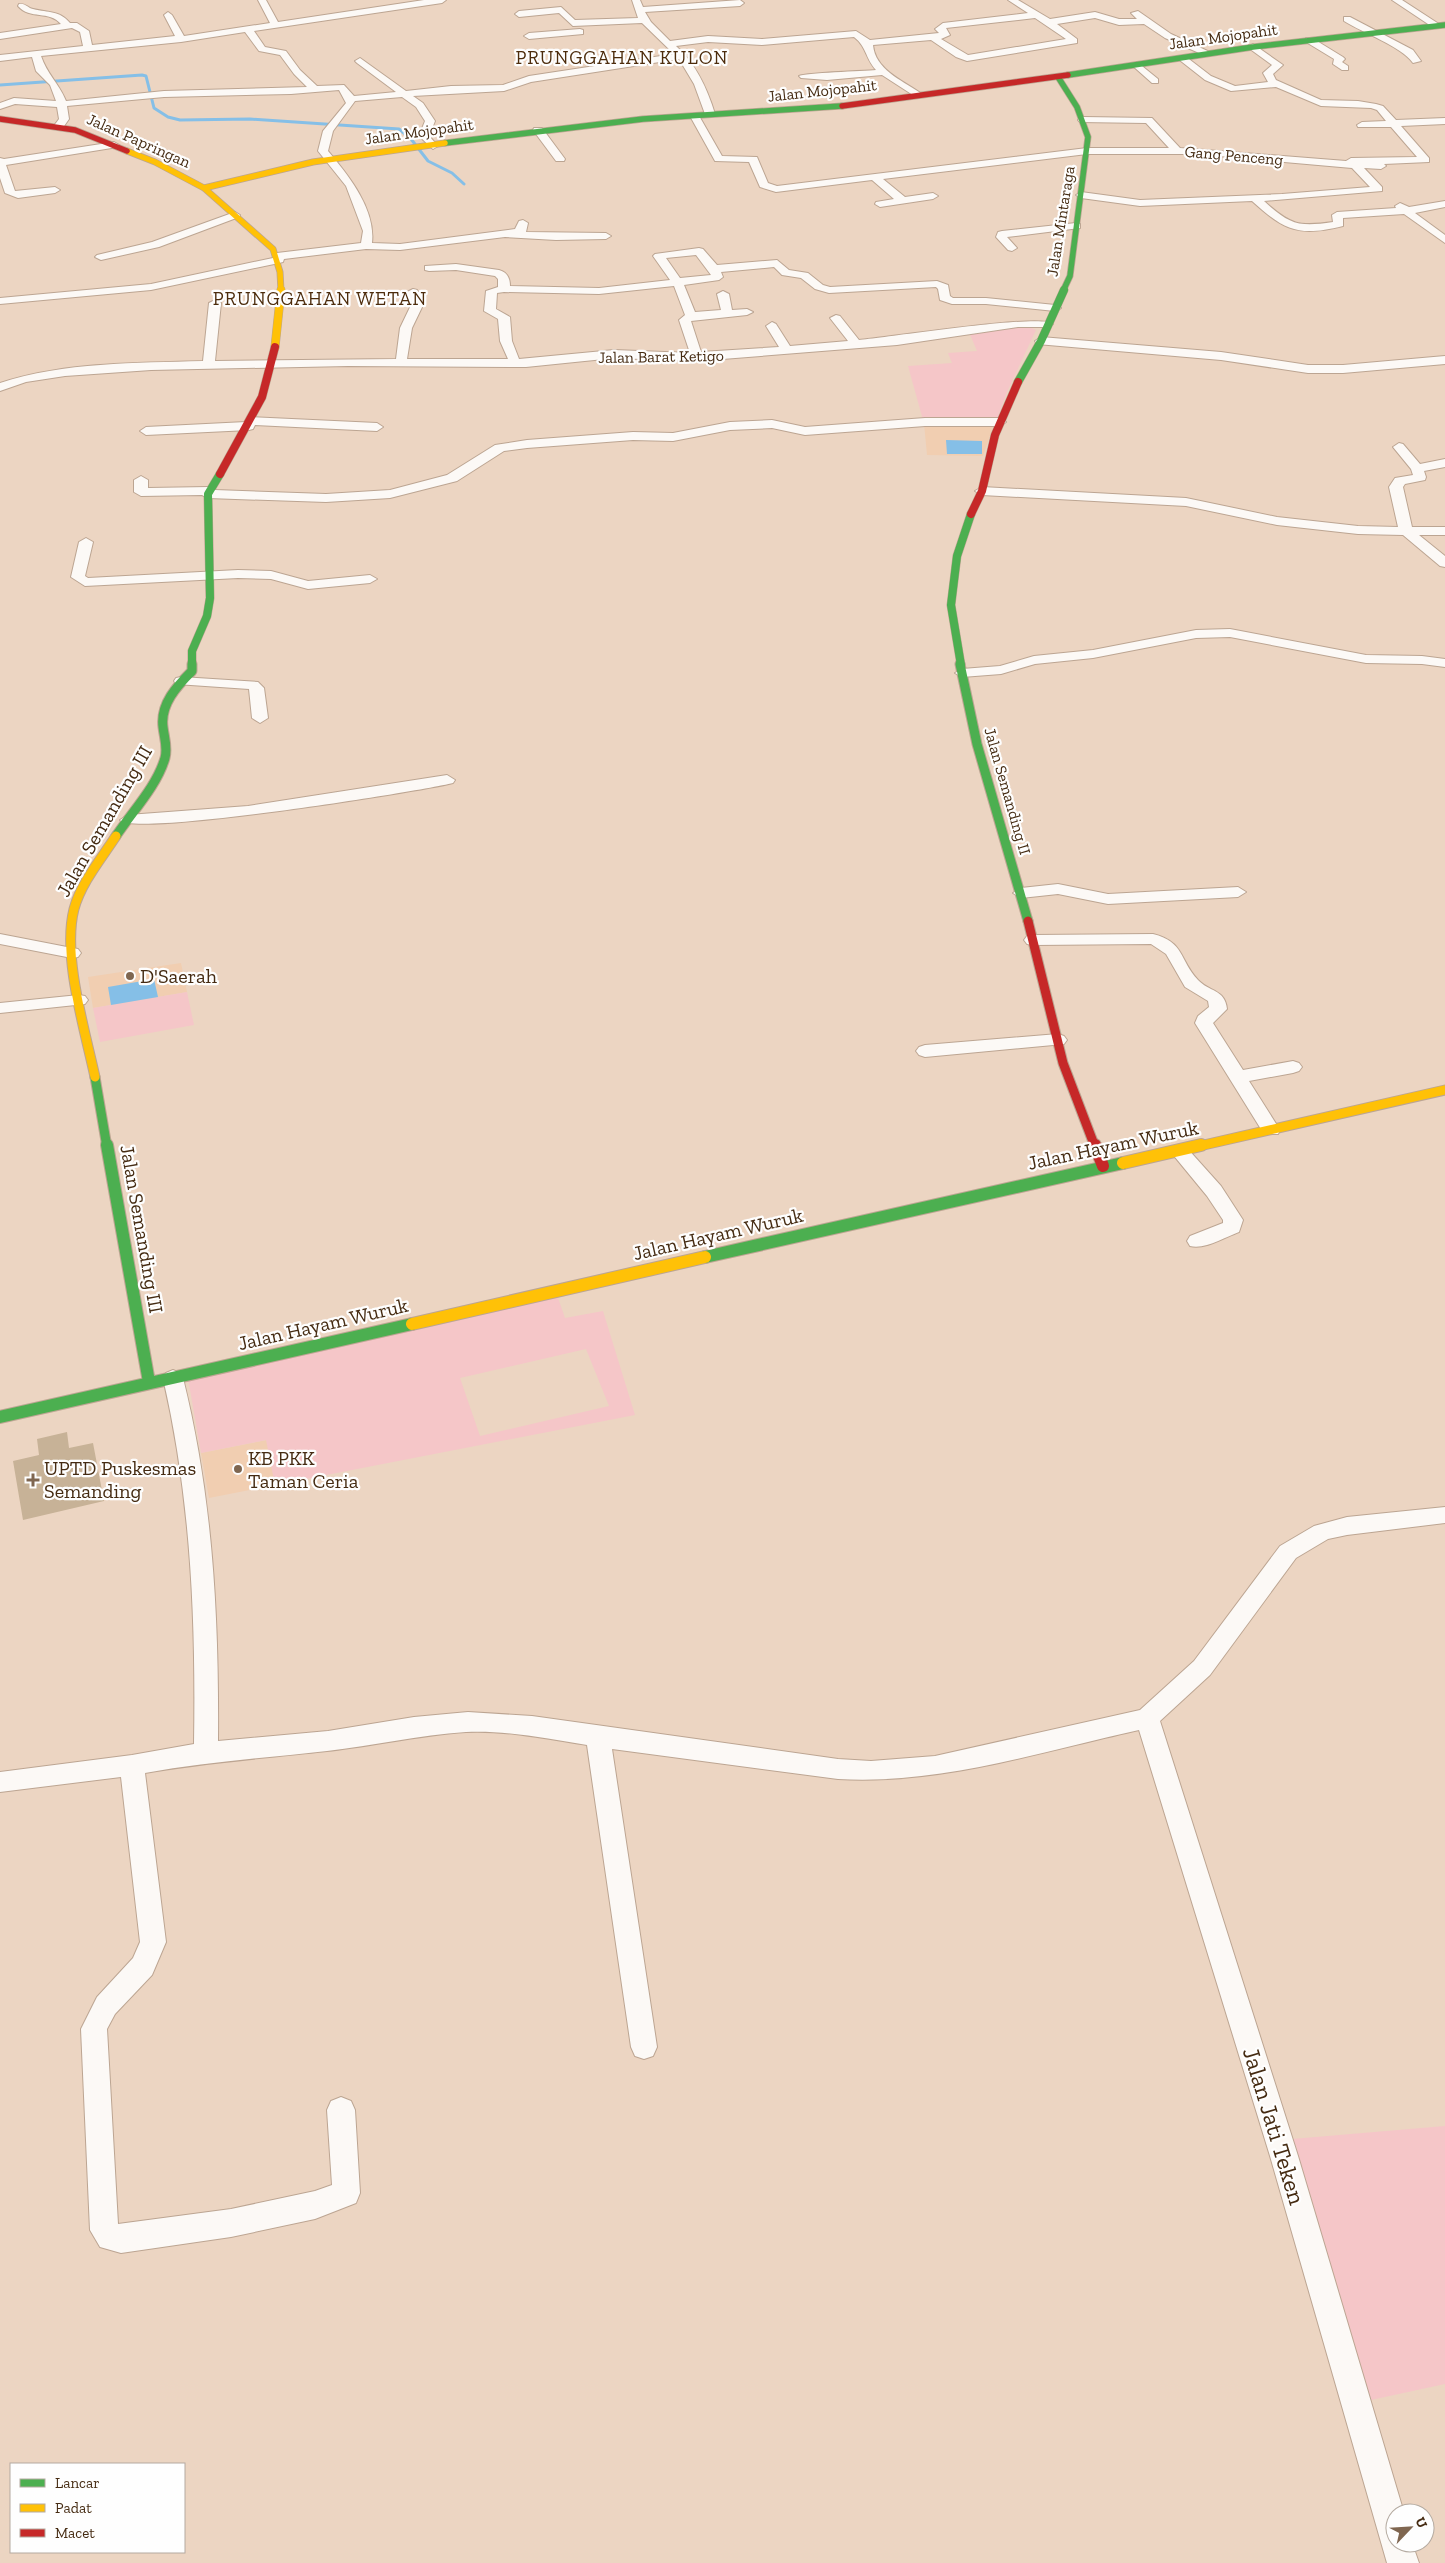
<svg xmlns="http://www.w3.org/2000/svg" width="1445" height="2563" font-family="'Zilla Slab',serif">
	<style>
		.built { fill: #f1ceb1 }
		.green { fill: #f5c6c8; fill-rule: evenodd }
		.water { fill: #85bfe7 }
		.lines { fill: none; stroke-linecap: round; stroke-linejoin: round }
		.stream { stroke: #85bfe7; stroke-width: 3 }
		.building { fill: #c7b297 }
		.street-casing { stroke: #bca592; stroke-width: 2 }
		.fast-far3-casing { stroke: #bca592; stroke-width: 7 }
		.fast-far2-casing { stroke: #bca592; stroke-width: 9 }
		.fast-far1-casing { stroke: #bca592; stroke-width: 11 }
		.fast-casing { stroke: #bca592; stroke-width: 14 }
		.slow-far3-casing { stroke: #bca592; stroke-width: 7 }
		.slow-far2-casing { stroke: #bca592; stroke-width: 9 }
		.slow-far1-casing { stroke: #bca592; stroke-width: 11 }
		.slow-casing { stroke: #bca592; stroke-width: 14 }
		.jam-far3-casing { stroke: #bca592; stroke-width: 7 }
		.jam-far2-casing { stroke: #bca592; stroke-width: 9 }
		.jam-far1-casing { stroke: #bca592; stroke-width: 11 }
		.jam-casing { stroke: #bca592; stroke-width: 14 }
		.street { fill: #fcf9f6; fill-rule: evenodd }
		.fast-far3 { stroke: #4caf50; stroke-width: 5.5 }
		.fast-far2 { stroke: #4caf50; stroke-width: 8 }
		.fast-far1 { stroke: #4caf50; stroke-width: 9 }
		.fast { stroke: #4caf50; stroke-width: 12 }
		.slow-far3 { stroke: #ffc107; stroke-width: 5.5 }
		.slow-far2 { stroke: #ffc107; stroke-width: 8 }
		.slow-far1 { stroke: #ffc107; stroke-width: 9 }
		.slow { stroke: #ffc107; stroke-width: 12 }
		.jam-far3 { stroke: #c62828; stroke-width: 5.5 }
		.jam-far2 { stroke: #c62828; stroke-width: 8 }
		.jam-far1 { stroke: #c62828; stroke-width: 9 }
		.jam { stroke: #c62828; stroke-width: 12 }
		.poi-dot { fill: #7f6650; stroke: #fefefe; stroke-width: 2 }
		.labels { text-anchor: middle; stroke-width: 4.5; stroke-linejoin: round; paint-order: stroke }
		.far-street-label { font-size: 16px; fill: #452b12; stroke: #fefefe }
		.far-quarter-label { font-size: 19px; letter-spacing: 1px; fill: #4d2c0c; stroke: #fefefe }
		.street-label { font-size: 20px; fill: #452b12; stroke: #fefefe }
		.poi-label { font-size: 20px; fill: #452b12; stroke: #fefefe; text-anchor: start }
		.near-street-label { font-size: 24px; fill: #452b12; stroke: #fefefe }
	</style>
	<rect width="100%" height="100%" fill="#ecd5c2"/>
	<path class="built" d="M924,423L994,424L983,456L927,455Z
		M181,963L187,992L93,1008L88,977Z
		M267,1440L275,1485L209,1498L201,1453Z"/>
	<path class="green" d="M1013,326L1029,327L1036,330L1007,392L997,420H923L908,366L952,363L948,353L977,351L969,332Z
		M187,992L194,1025L100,1042L93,1008Z
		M557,1295L565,1318L603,1311L635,1415L275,1485L266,1440L201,1453L188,1378ZM586,1349L609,1406L480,1436L460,1378Z
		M1445,2126V2384L1371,2400L1292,2139Z"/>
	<path class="water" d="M946,440L982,441V454H947Z
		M154,979L158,997L111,1005L108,987Z"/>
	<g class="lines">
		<path class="stream" d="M0,85L142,75L146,76L154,108L168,117L180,120L250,119L399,129L411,139L428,161L452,173L464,184"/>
	</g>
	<path class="building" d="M67,1432L69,1448L93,1443L104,1501L23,1520L13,1461L39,1455L37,1439Z"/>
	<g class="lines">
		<g class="street-casing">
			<path id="street" d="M258,0H266L278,22L424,0H446L442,3L254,31L265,47L286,51L300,70L317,86L344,85L354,96L396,92L357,63L355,61L360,58L406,91L451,86L503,85L529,76L674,54L642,23L573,26L559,13L519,17L515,14L519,11L561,7L575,20L638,18L632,0H640L643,7L740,0L744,3L740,6L645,12L651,22L670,41L708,36L762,39L856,31L870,40L939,33L935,29L943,23L1028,13L1008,0H1018L1050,19L1095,12L1119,19H1137L1131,13L1138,11L1171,34L1214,54L1206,56L1165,38L1144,24L1119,25L1095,18L1057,24L1077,39V43L967,61L956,57L931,40L873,45C875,69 901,80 919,92L921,94L916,97L882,75L827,80L801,78L799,76C803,73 865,71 876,70C865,58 867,47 854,37L762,45L708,42L676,46C696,64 707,88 715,114L713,116L705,114L694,84L679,59L531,82L504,91L413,96L423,103L435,121L429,136L438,146L433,149L419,136L425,121L416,107L402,97L355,101L333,131L328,151C348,175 376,209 372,243L400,244L515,229L519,221L523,220L528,223L526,232L606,233L611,236L606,239L556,240L505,237L400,250L366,249L284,259L283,262L279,263L151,290L0,304V298L151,284L273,258V254L277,253L361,243L363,231L346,186L318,151L323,131L346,103L339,90L291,94L164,97L67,106L69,119L62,129L58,130L53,127L59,119L57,107L15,104L0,109V103L14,98L56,101L50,85L36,71L32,57L0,61V55L83,46L80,32L72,28L0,39V33L61,24C49,10 30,20 18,6L19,4C26,3 27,8 33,9C49,13 59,10 70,23H77L89,31L92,45L175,36L164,15L168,12L172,15L184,36L270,23ZM1035,18L1066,39L968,55L941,39L950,35L946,28ZM245,32L259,51L280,55L294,74L307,87L164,91L66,101C58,82 47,74 41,56L181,42Z
				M1392,0H1402L1442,26L1434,28Z
				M1344,17H1350L1413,50L1421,61L1413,63C1401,46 1363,33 1344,21Z
				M580,29L583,30V34L529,39L524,36L529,33Z
				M1306,38H1312L1343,57L1345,59L1342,62L1348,66V70H1342L1333,64L1334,59L1306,42Z
				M1253,44L1283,65L1273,74L1276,80L1321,100L1358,101L1376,104L1383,106L1396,120L1445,118V124L1401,126L1429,158V162L1384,164L1386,166L1381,169L1364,168L1382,187V191L1264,201C1290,225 1299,227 1333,222L1332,215L1337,212L1396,208L1395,206L1400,203L1409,207L1445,201V207L1415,213L1445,235V243L1404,214L1343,218V226C1299,237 1285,231 1252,201L1140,206L1081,198L1076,195L1081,192L1140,200L1282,194L1370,187L1352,168L1196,154H1087L883,179L905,197L933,193L938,196L933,199L880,207L875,204L876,202L894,199L872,180L776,192L760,187L749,162L715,161L690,116L698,114L722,156L757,157L768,183L777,186L1087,148H1169L1146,123L1080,122L1078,120L1083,117L1152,118L1180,148L1346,161L1351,158L1417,157L1391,127H1358L1357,125L1362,122L1386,121L1377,110L1371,108L1321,106L1276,87L1231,91L1205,80L1177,58L1185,56L1211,76L1235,86L1268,82L1263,73L1272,65L1250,49L1248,47Z
				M1137,62L1158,79V83H1152L1134,67L1132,65Z
				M534,128H542L565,159L564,161H556L533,130Z
				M114,142L119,145L118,147L6,165L15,191L55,187L60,190L55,193L18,198L5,193L0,178V158L4,159Z
				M235,212L240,215L239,217L159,247L101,260L95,257L97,255L152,242Z
				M1076,223L1080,224V228L1007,237L1017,248L1012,251L1008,250L996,237L998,232L1002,231Z
				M699,248L703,249L717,265L777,260L789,270L808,273L823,285L830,287L937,281L948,285L950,296L953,298H986L1055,305L1061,308L1055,311L986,304H952L940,300L938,289L936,287L829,293L815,289L801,278L782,275L774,267L721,272L723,277L719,280L684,285L695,312L721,310L717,294L723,291L729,294L732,310L747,309L753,312L747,315L691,321L701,352L779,347L766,326L772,322L776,324L790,346L848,341L830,318L836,315L840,316L859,340C885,338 1043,313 1053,324L1047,327H1018L897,345L697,361L614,358L526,367L348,366L151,370L65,376L26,382L0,391V383C64,362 136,363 203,361L209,303L215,300L221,303L215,361L396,359L400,328L412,303L407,292L413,289L417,290L424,303L412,328L407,359H508L500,341L498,319L484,311L486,291L498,287V279L495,276L456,270L429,271L425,270V266L456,264L499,270C507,272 510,278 510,286L599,288L670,280L653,256L655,254ZM696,255L711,275L680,278L666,258ZM674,286L685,315L679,320L690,353L614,350L519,359L512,341L510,317L496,309L497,293L504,292L599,294Z
				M1041,337L1221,352L1308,365H1343L1445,356V364L1343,373H1308L1221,360L1037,344L1035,341Z
				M251,417L377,423L383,427L377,431L255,425L253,429L249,430L146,435L140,431L146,427L246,422L247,418Z
				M925,418H1000L1006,422L1000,426H925L805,435L772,428L730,430L673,441L633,440L527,448L504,451L457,481L390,498L326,502L208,498L202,495L141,496L134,492V480L141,476L148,480V488L209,487L215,490L326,494L390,490L447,475L495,445L527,440L633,432L673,433L730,422L772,420L805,427Z
				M1399,443L1403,444L1420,464L1445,459V467L1424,471L1426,477L1425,480L1405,484L1403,487L1412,527H1445V535H1419L1445,556V567L1440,566L1403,535L1358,534L1277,525L1186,506L982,495L975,491L982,487L1186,498L1277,517L1358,526L1398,527L1389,487L1395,478L1413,475L1411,469L1393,447Z
				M86,538L93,542L85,576L88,578L238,570L271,571L308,581L370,575L377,579L370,583L308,589L271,579L238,578L85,586L71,577L79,542Z
				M1230,629L1366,655L1422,656L1445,659V667L1422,664L1366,663L1230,637L1196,638L1093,658L1035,664L1001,674L962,677L955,673L962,669L1000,666L1034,656L1093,650L1196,630Z
				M181,677L258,682L264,688L268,718L260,723L252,718L249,689L176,684L174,681L176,678Z
				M447,775L455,780L453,783C417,792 132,837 120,820L128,815L248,806Z
				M1058,884L1108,894L1238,887L1246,892L1238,897L1108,904L1058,894L1021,898L1013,893L1021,888Z
				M0,934L72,948L78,949L81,953L78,957L72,958L0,944Z
				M1153,934C1185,942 1179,960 1198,980C1209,992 1225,989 1227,1009L1213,1023L1243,1070L1293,1061L1299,1063L1302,1067L1299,1071L1293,1073L1249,1081L1280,1130L1278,1134H1264L1195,1023L1198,1016L1209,1007L1208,1001L1185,987L1166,954L1151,944L1033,945L1027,944L1024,940L1027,936L1033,935Z
				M79,995L85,996L88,1000L85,1004L0,1013V1003Z
				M1058,1034L1064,1036L1067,1040L1064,1044L925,1057L919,1055L916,1051L919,1047L925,1045Z
				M1179,1145L1186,1147L1221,1186L1243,1220L1239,1232C1225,1237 1205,1250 1190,1246L1187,1241L1190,1236L1223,1223V1220L1207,1196L1170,1151L1172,1147Z
				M173,1370L180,1373L183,1378C213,1498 219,1618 218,1741L328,1731L414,1717L468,1712L532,1716L838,1759L871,1761L935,1756L1140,1710L1194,1661L1280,1546L1314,1526L1347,1517L1445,1507V1523L1347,1535L1328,1539L1296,1558L1210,1675L1160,1721L1298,2156L1404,2513H1395V2543H1412L1419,2563H1387L1270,2156L1139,1730C1040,1752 940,1785 838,1779L612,1749L657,2047L653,2056L644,2059L635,2056L631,2047L587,1745C548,1739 506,1730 466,1732C419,1735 373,1746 327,1751C265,1758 206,1762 145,1773L166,1942L152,1975L115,2014L107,2029L118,2224L231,2209L315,2191L332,2185L327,2110L331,2101L341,2097L351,2101L355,2110L360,2193L356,2203L315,2219L231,2237L121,2253L100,2247L90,2230L81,2029L97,1997L133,1958L140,1942L121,1777L0,1792V1772L132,1755L194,1744C196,1620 191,1499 163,1378L166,1373Z"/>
		</g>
		<g class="fast-far3-casing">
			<path id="fast-far3" d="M1068,75L1253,47L1445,25
				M1058,77L1077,107L1088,137L1070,276L1063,291
				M445,143L643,119L842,106"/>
		</g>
		<g class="fast-far2-casing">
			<path id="fast-far2" d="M1018,382L1041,341L1064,290
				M192,665V651L207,616L210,598L208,494L220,474
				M961,665L951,605L957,556L971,514"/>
		</g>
		<g class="fast-far1-casing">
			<path id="fast-far1" d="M960,664L977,744L1028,921
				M116,836C132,812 157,786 165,758C168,747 164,737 163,727C160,704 177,686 192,671V664
				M95,1077L107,1147"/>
		</g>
		<g class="fast-casing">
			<path id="fast" d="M107,1145L149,1382
				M705,1257L1123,1163
				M0,1417L412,1324"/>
		</g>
		<g class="slow-far3-casing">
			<path id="slow-far3" d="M127,151L155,162L204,188L273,249L280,272L281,291
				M204,188L313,162L445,143"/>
		</g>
		<g class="slow-far2-casing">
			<path id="slow-far2" d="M275,347L281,290"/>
		</g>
		<g class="slow-far1-casing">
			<path id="slow-far1" d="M95,1077C85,1030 62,956 74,909C81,883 101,859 116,836
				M1195,1147L1445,1090"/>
		</g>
		<g class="slow-casing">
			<path id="slow" d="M1123,1163L1201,1145
				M412,1324L705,1257"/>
		</g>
		<g class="jam-far3-casing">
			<path id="jam-far3" d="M842,106L1068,75
				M0,119L75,130L127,151"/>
		</g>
		<g class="jam-far2-casing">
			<path id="jam-far2" d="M220,474L262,397L275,347
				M971,514L982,491L995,435L1018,382"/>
		</g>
		<g class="jam-far1-casing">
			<path id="jam-far1" d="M1028,921L1063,1063L1095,1147"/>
		</g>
		<g class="jam-casing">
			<path id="jam" d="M1095,1145L1103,1166"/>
		</g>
		<use href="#street" class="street"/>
		<use href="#fast-far3" class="fast-far3"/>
		<use href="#fast-far2" class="fast-far2"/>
		<use href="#fast-far1" class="fast-far1"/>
		<use href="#fast" class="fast"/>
		<use href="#slow-far3" class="slow-far3"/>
		<use href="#slow-far2" class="slow-far2"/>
		<use href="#slow-far1" class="slow-far1"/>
		<use href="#slow" class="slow"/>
		<use href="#jam-far3" class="jam-far3"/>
		<use href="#jam-far2" class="jam-far2"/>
		<use href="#jam-far1" class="jam-far1"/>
		<use href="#jam" class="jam"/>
	</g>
	<g class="poi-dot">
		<circle cx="130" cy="976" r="5"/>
		<circle cx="238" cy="1469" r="5"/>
		<path d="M30.5 1472.5h5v5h5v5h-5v5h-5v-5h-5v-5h5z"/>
	</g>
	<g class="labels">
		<g class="far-street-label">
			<text transform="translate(1223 36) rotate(-8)" y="6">Jalan Mojopahit</text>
			<text transform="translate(822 90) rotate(-6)" y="6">Jalan Mojopahit</text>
			<text transform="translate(419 131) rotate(-8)" y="6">Jalan Mojopahit</text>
			<text transform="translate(139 140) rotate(24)" y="6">Jalan Papringan</text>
			<text transform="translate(1234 155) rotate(5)" y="6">Gang Penceng</text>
			<text transform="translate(1060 221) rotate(-81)" y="6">Jalan Mintaraga</text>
			<text transform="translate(661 356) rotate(-1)" y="6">Jalan Barat Ketigo</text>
			<text transform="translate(1008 791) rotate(74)" y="6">Jalan Semanding II</text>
		</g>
		<g class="far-quarter-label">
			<text x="622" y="64">PRUNGGAHAN KULON</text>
			<text x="320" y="305">PRUNGGAHAN WETAN</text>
		</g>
		<g class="street-label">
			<text transform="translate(104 821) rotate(-60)" y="7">Jalan Semanding III</text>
			<text transform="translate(1113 1145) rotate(-12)" y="7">Jalan Hayam Wuruk</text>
			<text transform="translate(142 1229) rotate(80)" y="7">Jalan Semanding III</text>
			<text transform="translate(718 1234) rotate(-13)" y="7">Jalan Hayam Wuruk</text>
			<text transform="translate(323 1324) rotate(-13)" y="7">Jalan Hayam Wuruk</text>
		</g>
		<g class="poi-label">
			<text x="140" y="983">D'Saerah</text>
			<text x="248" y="1465">KB PKK<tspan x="248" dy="23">Taman Ceria</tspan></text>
			<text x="44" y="1475">UPTD Puskesmas<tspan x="44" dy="23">Semanding</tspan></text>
		</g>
		<g class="near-street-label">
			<text transform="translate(1274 2126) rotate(73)" y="8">Jalan Jati Teken</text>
		</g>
	</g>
	<rect x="10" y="2463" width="175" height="90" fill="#fefefe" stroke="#b4aaa0"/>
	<rect x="20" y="2479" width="25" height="8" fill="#4caf50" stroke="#b4aaa0"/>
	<text x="55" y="2488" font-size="15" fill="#452b12">Lancar</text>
	<rect x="20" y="2504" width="25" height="8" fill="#ffc107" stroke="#b4aaa0"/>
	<text x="55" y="2513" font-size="15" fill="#452b12">Padat</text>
	<rect x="20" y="2529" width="25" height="8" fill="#c62828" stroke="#b4aaa0"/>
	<text x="55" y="2538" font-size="15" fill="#452b12">Macet</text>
	<g transform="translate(1410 2528) rotate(65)"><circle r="24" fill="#fefefe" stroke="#b4aaa0"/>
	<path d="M0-4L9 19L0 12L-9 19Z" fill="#7f6650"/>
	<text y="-8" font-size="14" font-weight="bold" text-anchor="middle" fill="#452b12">U</text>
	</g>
</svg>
